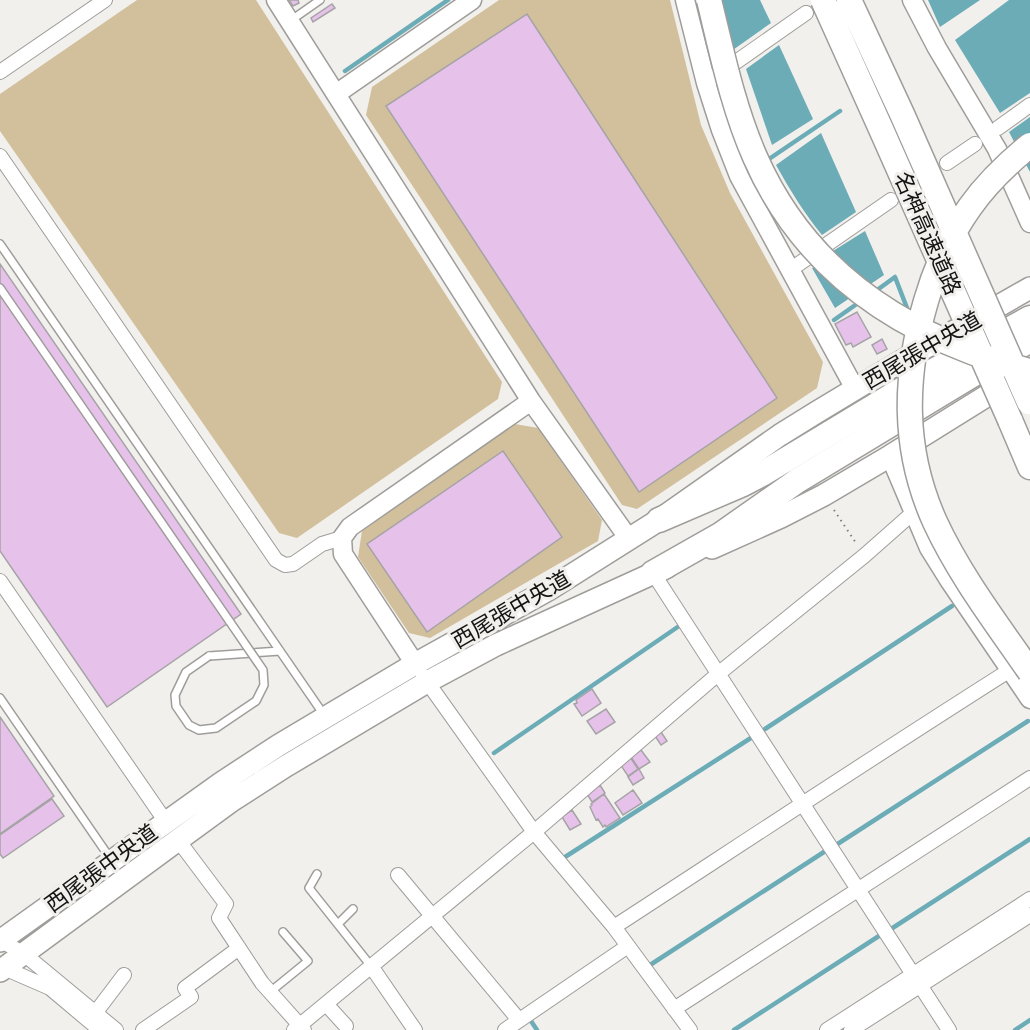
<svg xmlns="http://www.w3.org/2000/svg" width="1030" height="1030" font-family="Karla,'Noto Sans JP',sans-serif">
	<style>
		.green { fill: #d2bf9c }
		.water { fill: #6bacb7 }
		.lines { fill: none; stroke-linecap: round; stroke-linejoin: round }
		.stream { stroke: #6bacb7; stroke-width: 4.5 }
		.building { fill: #e6c2eb; stroke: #a6a3a6; stroke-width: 1.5 }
		.lane-casing { stroke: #9f9d9a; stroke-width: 10 }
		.street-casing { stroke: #9f9d9a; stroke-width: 16 }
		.secondary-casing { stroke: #9f9d9a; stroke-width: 21 }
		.primary-casing { stroke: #9f9d9a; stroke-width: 24 }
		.highway-casing { stroke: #9f9d9a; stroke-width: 27 }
		.path { stroke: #7c7c7a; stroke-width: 2; stroke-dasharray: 1.5 4.5; stroke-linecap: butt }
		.lane { stroke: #fff; stroke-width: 7 }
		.street { stroke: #fff; stroke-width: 14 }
		.secondary { stroke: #fff; stroke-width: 18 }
		.primary { stroke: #fff; stroke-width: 21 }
		.highway { stroke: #fff; stroke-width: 24 }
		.lane-bridge-casing { stroke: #9f9d9a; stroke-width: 10; stroke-linecap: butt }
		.highway-bridge-casing { stroke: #9f9d9a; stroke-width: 27; stroke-linecap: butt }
		.lane-bridge { stroke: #fff; stroke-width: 7 }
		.highway-bridge { stroke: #fff; stroke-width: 24 }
		.labels { text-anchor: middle; stroke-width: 6; stroke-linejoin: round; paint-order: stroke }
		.street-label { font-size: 22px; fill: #131312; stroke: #f1f0ed }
	</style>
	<rect width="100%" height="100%" fill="#f1f0ed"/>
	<path class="green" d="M137,0H256L502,382L498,399L297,538L279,533L0,131V94Z
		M499,0H670L701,125L730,193L823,362L817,388L637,509L622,505L366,115L372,87Z
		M515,424L538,428L602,520L598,541L430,638L409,633L358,557L362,531Z"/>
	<path class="water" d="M699,0H760L771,23L730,52Z
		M928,0H980L940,27Z
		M1009,0H1030V93L1000,113L955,40Z
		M779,45L813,119L772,145L746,69Z
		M1030,117V172L1009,132Z
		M821,133L856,212L822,235C804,213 790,190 776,165Z
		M865,231L884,275L835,308L812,268L815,267L833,251Z"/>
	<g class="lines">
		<path class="stream" d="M345,71L448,0
			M769,159L840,111
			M873,293L895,277L907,308
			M834,320L861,301
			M765,729L952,606
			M494,753L682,624
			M836,845L1028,721
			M565,857L754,736
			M891,929L1030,839
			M650,965L827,850
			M531,1021L537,1030
			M734,1030L882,934
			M1015,1030L1030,1020"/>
	</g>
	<path class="building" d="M289,0H298L299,3L293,6Z
		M332,4L335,8L313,22L311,18Z
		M527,14L777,398L639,492L386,106Z
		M0,264L241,614L107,707L0,551Z
		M857,312L871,337L853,347L851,343L846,345L835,324Z
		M882,339L887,349L877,354L872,345Z
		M503,451L562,537L427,632L367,544Z
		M592,689L601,703L582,716L574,704L577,703L576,700Z
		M606,709L615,722L596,734L587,721Z
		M0,717L54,796L0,834Z
		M661,732L667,741L661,745L655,736Z
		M641,750L650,762L639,769L631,757Z
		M630,757L638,769L628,776L620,764Z
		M639,769L644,778L633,785L628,777Z
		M600,785L605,793L592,802L587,794Z
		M633,790L642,803L623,815L615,803Z
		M604,794L620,818L606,827L605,825L603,827L598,819L596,820L590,807L592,805L591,804Z
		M52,799L64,816L3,858L0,854V835Z
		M572,810L581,824L570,830L562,817Z"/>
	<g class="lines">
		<g class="lane-casing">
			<path id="lane" d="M290,21L320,0
				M0,244L324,715
				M0,288L230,622
				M209,656L280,651
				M0,698L110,858
				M317,874L309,888L371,966
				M338,924L353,909
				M270,992L308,961L283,932"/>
		</g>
		<g class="street-casing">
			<path id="street" d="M0,72L105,0
				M706,83L806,13
				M998,128L1030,105
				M0,156L276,560L285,565L293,564L322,544L342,538
				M947,163L975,144
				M790,270L891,200
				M653,573L949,1030
				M0,581L166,822
				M423,676L534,832L614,927L690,1030
				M178,840L226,904L219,918L262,983L304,1030
				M398,875L519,1020
				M614,927C749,839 882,751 1018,665
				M0,940L24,954L116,1030
				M371,966L415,1030
				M4,968L50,988L100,1030
				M326,1004L346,1026
				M674,1009L1030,778
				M96,1012L124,975
				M143,1030L191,997L185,988L239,948
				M294,1030L534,832L718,674L864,556L915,511
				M505,1030L628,946
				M827,1030L1030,899
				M851,1030L1030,915"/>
		</g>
		<g class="secondary-casing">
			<path id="secondary" d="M276,0L531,401L629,539
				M685,0L706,83L721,130L739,176L855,389
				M912,0L937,48L997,149L1030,223
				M336,94L472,0
				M890,456L929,548L949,580L1030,699
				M415,664L343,554L342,538L350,527L531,401"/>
		</g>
		<g class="primary-casing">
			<path id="primary" d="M712,548L781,517L824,495L890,456L1030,369
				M0,941L221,783L279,745L415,664L548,590L659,520L780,435L817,412L895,365L1030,288
				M0,971L178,840L230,802L286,766L427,682L496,645L667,567"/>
		</g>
		<g class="highway-casing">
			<path id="highway" d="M1010,420L1030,467
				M659,520L743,484L762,474L926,375L1030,318
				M653,573L720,535L797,481L1030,340"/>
		</g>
		<path class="path" d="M834,510L856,543"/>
		<use href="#lane" class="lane"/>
		<use href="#street" class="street"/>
		<use href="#secondary" class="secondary"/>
		<use href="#primary" class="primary"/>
		<use href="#highway" class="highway"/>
		<g class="lane-bridge-casing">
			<path id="lane-bridge" d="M209,656L186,672L175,695L176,706L189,725L199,730L216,728L256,701L264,685L263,670L230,622"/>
		</g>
		<g class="highway-bridge-casing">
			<path id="highway-bridge" d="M709,0C722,53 733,107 755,157C797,253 874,315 969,351C989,359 1009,366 1030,371
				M823,0L881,129L1010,420
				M849,0L902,114L1029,402
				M1030,145C1008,163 987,183 970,207C950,235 936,267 926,301C904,376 902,449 935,522C960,576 997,624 1030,672"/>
		</g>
		<use href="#lane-bridge" class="lane-bridge"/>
		<use href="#highway-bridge" class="highway-bridge"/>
	</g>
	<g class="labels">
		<g class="street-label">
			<text transform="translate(928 233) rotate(66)" y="8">名神高速道路</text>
			<text transform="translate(922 350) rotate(-30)" y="8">西尾張中央道</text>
			<text transform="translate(511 609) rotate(-30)" y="8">西尾張中央道</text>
			<text transform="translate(101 868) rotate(-36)" y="8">西尾張中央道</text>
		</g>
	</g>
</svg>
